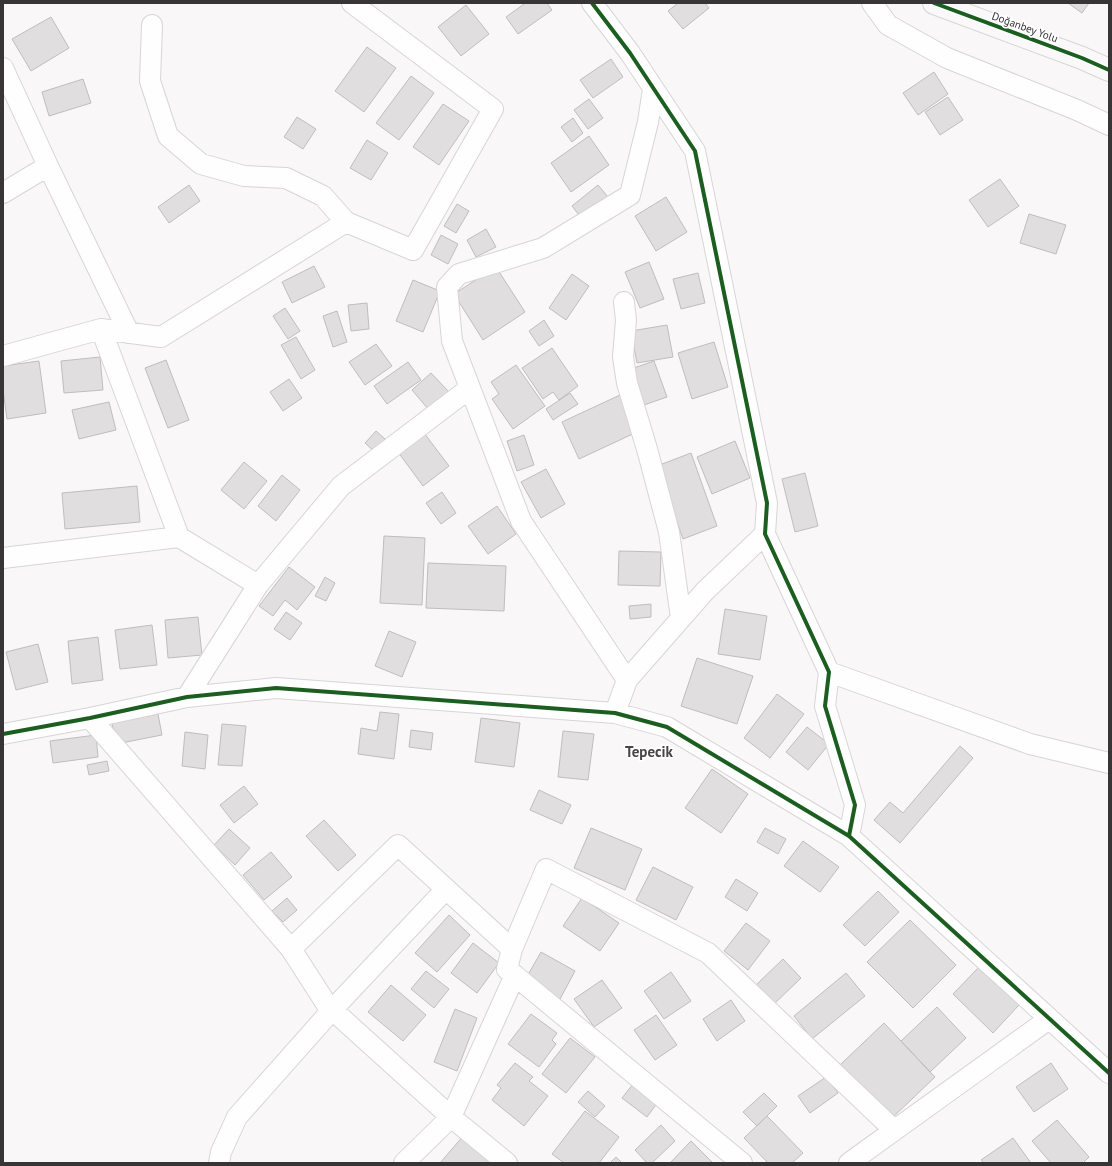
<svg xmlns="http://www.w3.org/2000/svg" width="1112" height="1166" font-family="'PT Sans',sans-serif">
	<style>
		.building { fill: #e0dedf; stroke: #c0bdbf }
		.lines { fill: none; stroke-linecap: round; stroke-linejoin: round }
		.minor-casing { stroke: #d7d5d6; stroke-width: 22 }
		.secondary-casing { stroke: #d7d5d6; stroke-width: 24 }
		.minor { stroke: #fefefe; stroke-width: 20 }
		.secondary { stroke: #fbf8fa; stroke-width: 22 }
		.cycleway-casing { stroke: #fff; stroke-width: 6 }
		.cycleway { stroke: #1b5e20; stroke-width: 4 }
		.labels { text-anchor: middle; stroke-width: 3.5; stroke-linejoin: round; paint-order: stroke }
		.street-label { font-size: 11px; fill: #373536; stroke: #fff }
		.district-label { font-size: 15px; font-weight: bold; fill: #484547; stroke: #fff }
	</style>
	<rect width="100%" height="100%" fill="#faf7f9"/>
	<path class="building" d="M523,3H547L552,10L518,34L506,17L524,4Z
		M678,3H705L709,8L683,29L668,11Z
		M1068,3H1089L1082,13Z
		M466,5L489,34L461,56L438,27Z
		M51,17L69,48L31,71L12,39Z
		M367,47L396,68L364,112L335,91Z
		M611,59L623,77L593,98L580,80Z
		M934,72L948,94L918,115L903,93Z
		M411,76L434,93L399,140L376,123Z
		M83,79L91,103L49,116L42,92Z
		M948,97L963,120L940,135L925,112Z
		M589,99L603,118L588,129L574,110Z
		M443,104L469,121L439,165L413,147Z
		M297,117L316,129L303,149L284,137Z
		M573,118L583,133L572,142L561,127Z
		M589,136L609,165L571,192L551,163Z
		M367,140L388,153L371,180L350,168Z
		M1000,179L1019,206L988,227L969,200Z
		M189,185L200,201L169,223L158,207Z
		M598,185L608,197L582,219L572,206Z
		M666,197L687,232L656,251L635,216Z
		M457,204L469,211L456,233L444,226Z
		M1029,214L1066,225L1056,254L1020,243Z
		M486,229L496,247L476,257L467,240Z
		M441,235L458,244L448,264L431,255Z
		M649,262L664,299L640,308L625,272Z
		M314,266L325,287L292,303L282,282Z
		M496,267L525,312L483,340L454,294Z
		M698,273L705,303L681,309L673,279Z
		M572,274L589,286L566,320L549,308Z
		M413,280L440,291L423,332L396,321Z
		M367,303L369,329L351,331L348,305Z
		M285,308L300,331L288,339L273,316Z
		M337,311L347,342L333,347L323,316Z
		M544,320L554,336L539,346L529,331Z
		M667,325L673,357L637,363L631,331Z
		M296,337L315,370L301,379L281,345Z
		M714,342L728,387L692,399L678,353Z
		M376,344L392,366L365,385L349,362Z
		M552,348L578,386L559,400L553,392L543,399L522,368Z
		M100,357L103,390L64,393L61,361Z
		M166,360L189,420L168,428L145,368Z
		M39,361L46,413L7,419L3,390V366Z
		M654,361L667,397L641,406L628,370Z
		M408,362L421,380L387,404L374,386Z
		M516,365L545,406L513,429L492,399L499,394L491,382Z
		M431,373L449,392L429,410L412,390Z
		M289,379L302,398L283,411L270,392Z
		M570,393L578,404L553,420L546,409Z
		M620,395L637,432L579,459L562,422Z
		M109,402L116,430L79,439L72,410Z
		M376,431L385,439L375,452L365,443Z
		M424,433L449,466L423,486L398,452Z
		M524,435L534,465L517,471L507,441Z
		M735,441L750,478L712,494L697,457Z
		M691,453L717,526L683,539L657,466Z
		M244,462L267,481L244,509L221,490Z
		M546,469L565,504L541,518L521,482Z
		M805,473L818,526L795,532L782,479Z
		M282,475L300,490L276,521L258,506Z
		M137,486L140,522L65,529L62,493Z
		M442,492L456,513L441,524L426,503Z
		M497,506L516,534L488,554L468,526Z
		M384,536L425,538L422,605L380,603Z
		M619,551L661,552L660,586L618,585Z
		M428,563L506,566L504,611L426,608Z
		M289,567L315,587L297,610L285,600L273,616L259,606Z
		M325,577L335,583L326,601L315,596Z
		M651,604V617L630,619L629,606Z
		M725,609L767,616L760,660L718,654Z
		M286,612L302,623L290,640L274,629Z
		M198,617L202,655L168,658L165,620Z
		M152,625L157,665L120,669L115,630Z
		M389,631L416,642L402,677L375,666Z
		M98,637L103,680L72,684L68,641Z
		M38,644L48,682L16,690L6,652Z
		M697,658L753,676L737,724L681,706Z
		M777,694L804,714L770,758L744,738Z
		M380,712L399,714L394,759L358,754L361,728L377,731Z
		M158,714L162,735L116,744L112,723Z
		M481,718L520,723L514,767L475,762Z
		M222,724L246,726L242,766L218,765Z
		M807,727L829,744L808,770L786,752Z
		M411,730L433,733L431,750L409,747Z
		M563,731L594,734L588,780L558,777Z
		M185,732L208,735L205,769L182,766Z
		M96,735L98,757L53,763L50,741Z
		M960,746L973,758L900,843L874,820L890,802L903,813Z
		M107,761L109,771L89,775L87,765Z
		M712,769L748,794L721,833L685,808Z
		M244,786L258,804L234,823L220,805Z
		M539,790L571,805L562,824L530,810Z
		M324,820L356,855L338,871L306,836Z
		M591,828L642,849L625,890L574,868Z
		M765,828L786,839L778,854L757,842Z
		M229,829L250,848L235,865L214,845Z
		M803,841L839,867L820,892L784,866Z
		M271,852L292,877L264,900L243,875Z
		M653,867L693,887L676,920L636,900Z
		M736,879L758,893L747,911L725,897Z
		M878,891L899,912L865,946L843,925Z
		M287,898L297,910L283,922L272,911Z
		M582,898L619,923L600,951L563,926Z
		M449,915L470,935L437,972L415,953Z
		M910,920L956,965L913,1008L867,962Z
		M746,923L770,941L748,970L724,951Z
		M473,943L499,963L477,993L451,973Z
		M541,952L575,971L560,999L525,980Z
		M783,959L801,978L773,1005L755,986Z
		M979,967L1019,1005L993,1033L953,994Z
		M426,971L449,989L434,1008L411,989Z
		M671,972L691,1001L664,1019L644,991Z
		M846,973L865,996L812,1039L794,1016Z
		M602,980L622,1008L594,1027L574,999Z
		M391,985L426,1015L403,1041L368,1012Z
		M731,1000L745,1021L717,1041L703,1019Z
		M937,1007L966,1038L930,1072L901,1041Z
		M455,1009L477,1018L457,1071L434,1062Z
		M531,1014L557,1033L552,1040L556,1044L539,1067L508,1044Z
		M656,1015L677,1045L655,1060L634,1030Z
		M884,1023L935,1077L891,1119L840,1065Z
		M570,1038L595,1057L566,1093L542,1074Z
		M515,1063L533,1077L529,1081L548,1096L524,1126L492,1100L501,1088L497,1085Z
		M1051,1063L1068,1089L1034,1112L1016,1087Z
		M826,1077L838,1093L810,1113L798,1096Z
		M633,1084L658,1102L647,1117L622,1098Z
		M588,1091L605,1106L595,1117L578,1102Z
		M764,1093L777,1106L757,1126L743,1112Z
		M585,1111L619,1137L599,1163H564L552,1154Z
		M767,1116L803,1153L792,1163H768L744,1138Z
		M1057,1120L1089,1157L1083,1163H1051L1032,1141Z
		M661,1125L675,1141L652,1163H647L635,1150Z
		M464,1135L496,1163H440Z
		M1013,1138L1031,1163H984L981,1160Z
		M691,1141L713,1163H670Z
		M616,1157L622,1163H610Z"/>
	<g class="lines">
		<g class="minor-casing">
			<path id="minor" d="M592,3L630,53L695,151L767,503L765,534L829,672L825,706L855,805L849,836
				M872,3L888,25L947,58L1077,110L1109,125
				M152,25L150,81L168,136L201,164L244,176L286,178L323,196L346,222
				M3,68L48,166L3,193
				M48,166L129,333
				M624,302L626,320L623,357L627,383L647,449L669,532L681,618
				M101,329L179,537L258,585L187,697
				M3,356L101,329L161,337L346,222L413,250L493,109L352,3
				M3,558L179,537
				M258,585L341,486L470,388
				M829,672L1030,744L1109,763
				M627,680L521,521L452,341L447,287L459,274L543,248L630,195L648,122L653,89
				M615,713L627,680L705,591L765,534
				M90,718L291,949L327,1005L451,1117L507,1163
				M3,734L90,718L187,697L276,688L615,713L667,727L849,836L1109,1073
				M291,949L398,845L512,949L507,969L742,1163
				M512,949L546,869L708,953L894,1130
				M219,1163L221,1152L237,1117L332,1010L446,889
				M404,1163L451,1117L515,975
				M849,1163L1049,1019"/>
		</g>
		<g class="secondary-casing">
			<path id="secondary" d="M934,3L1082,58L1109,70"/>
		</g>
		<use href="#minor" class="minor"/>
		<use href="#secondary" class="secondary"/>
		<g class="cycleway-casing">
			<path id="cycleway" d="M592,3L630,53L695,151L767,503L765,534L829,672L825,706L855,805L849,836
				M934,3L1082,58L1109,70
				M3,734L90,718L187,697L276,688L615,713L667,727L849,836L1109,1073"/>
		</g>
		<use href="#cycleway" class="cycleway"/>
	</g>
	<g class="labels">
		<g class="street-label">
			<text transform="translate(1025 27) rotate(20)" y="4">Doğanbey Yolu</text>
		</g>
		<g class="district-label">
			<text x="649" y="757">Tepecik</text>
		</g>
	</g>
	<rect width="1112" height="1166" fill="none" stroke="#373536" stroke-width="8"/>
</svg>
